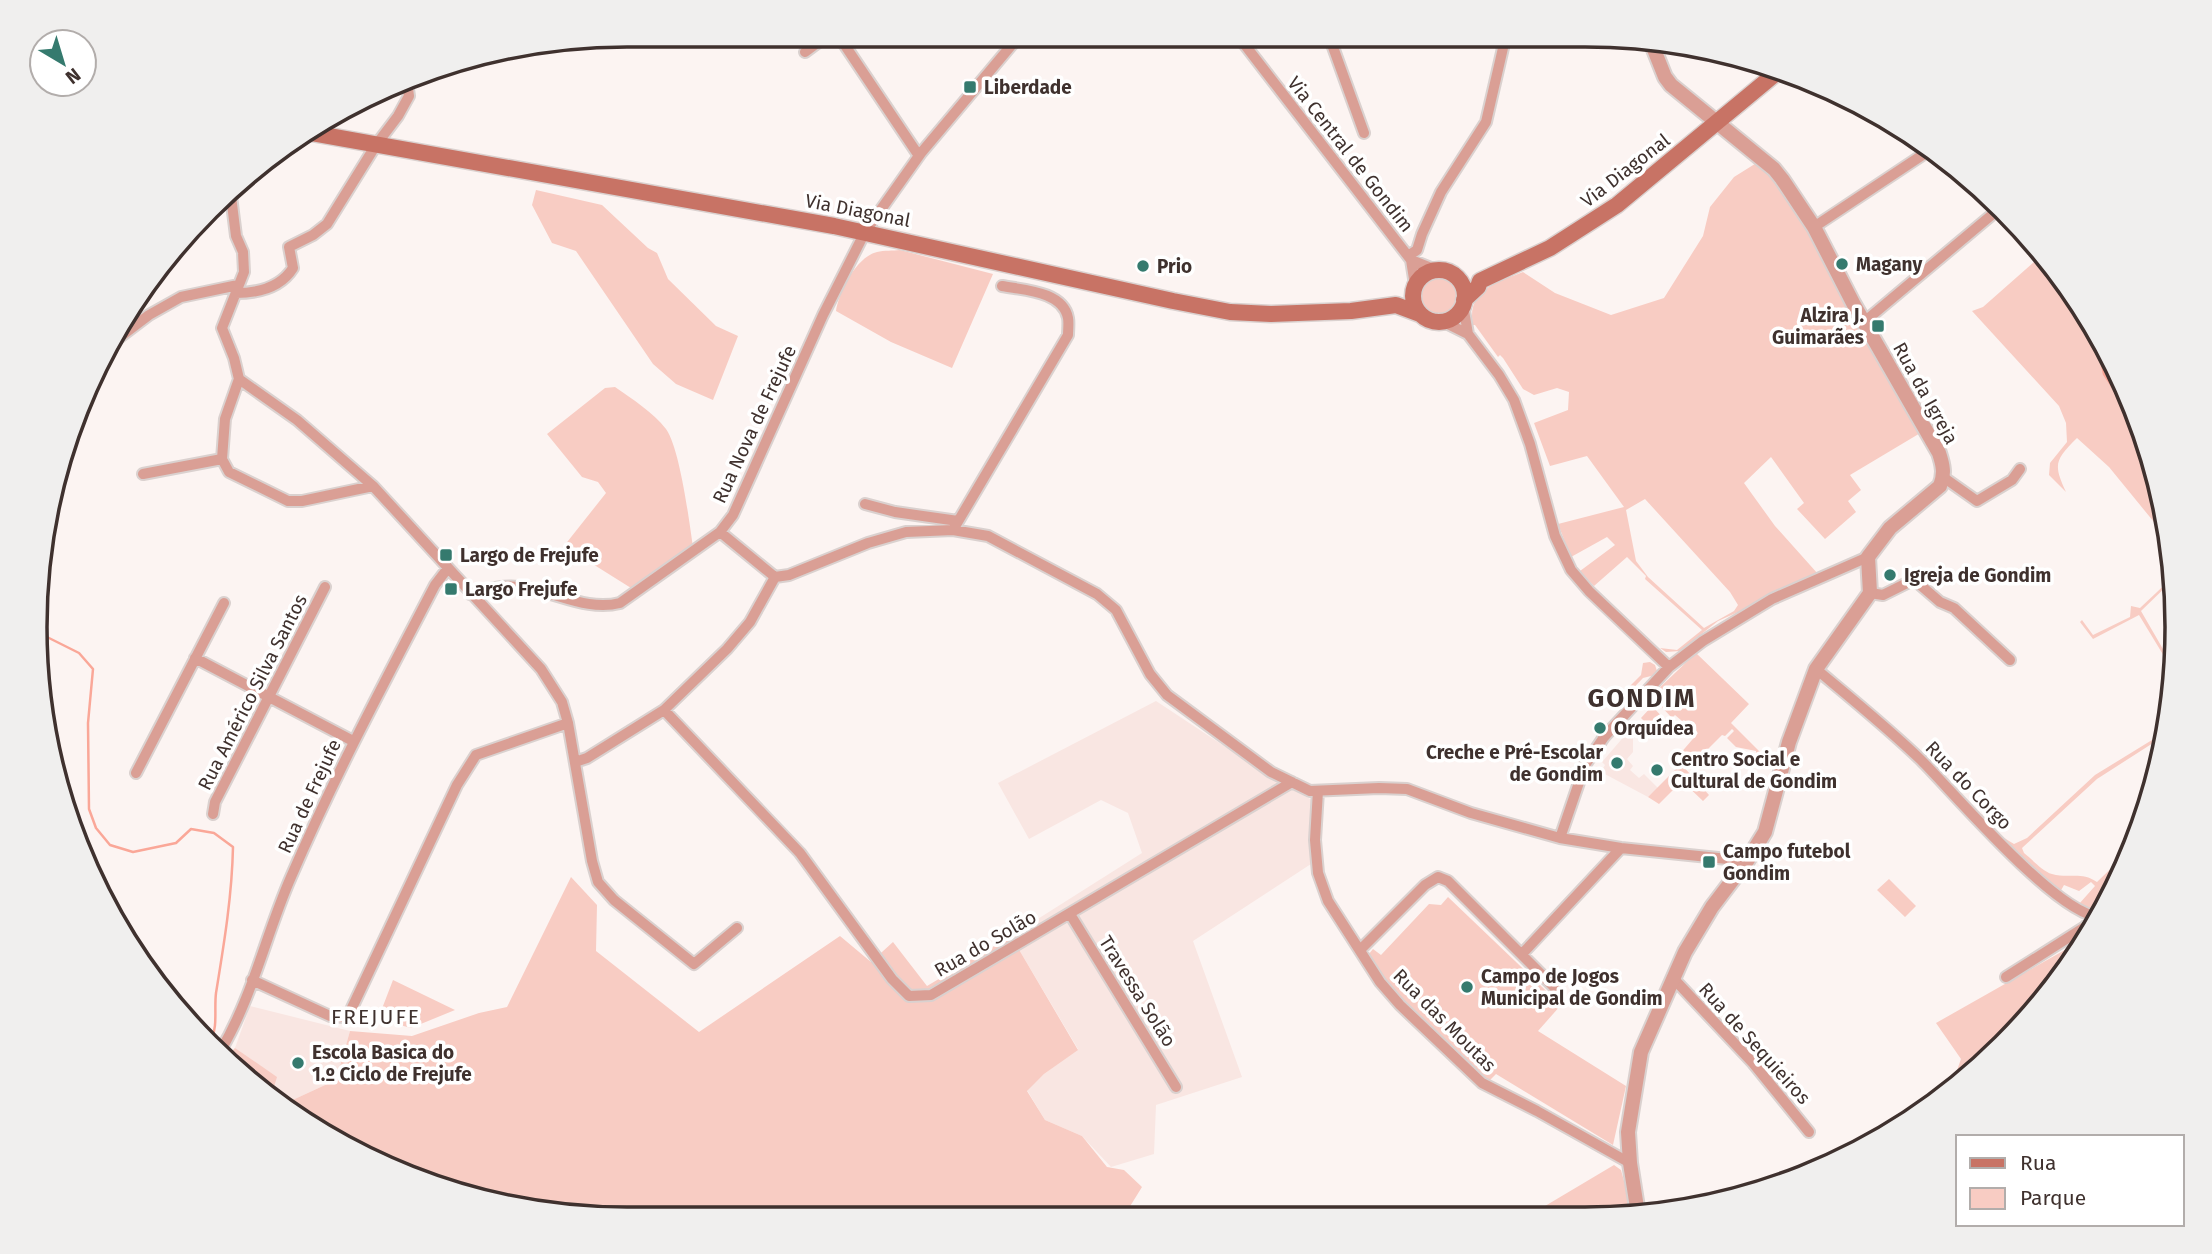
<svg xmlns="http://www.w3.org/2000/svg" width="2212" height="1254" font-family="'Fira Sans',sans-serif">
	<style>
		.built { fill: #f9e6e2 }
		.green { fill: #f8ccc3; fill-rule: evenodd }
		.lines { fill: none; stroke-linecap: round; stroke-linejoin: round }
		.stream { stroke: #faa798; stroke-width: 2.5 }
		.minor-casing { stroke: #dad1cf; stroke-width: 14 }
		.tertiary-casing { stroke: #dad1cf; stroke-width: 18 }
		.secondary-casing { stroke: #dad1cf; stroke-width: 19 }
		.minor { stroke: #da9f95; stroke-width: 10 }
		.tertiary { stroke: #da9f95; stroke-width: 14 }
		.secondary { stroke: #c87365; stroke-width: 16 }
		.poi-dot { fill: #357a6e; stroke: #fff; stroke-width: 2.5 }
		.labels { text-anchor: middle; stroke-width: 7; stroke-linejoin: round; paint-order: stroke }
		.poi-label { font-size: 19px; font-weight: bold; fill: #3f312e; stroke: #fff; text-anchor: start }
		.street-label { font-size: 19px; fill: #3f312e; stroke: #fff }
		.neighbourhood-label { font-size: 21px; letter-spacing: 2px; fill: #3f312e; stroke: #fff }
		.district-label { font-size: 26px; font-weight: bold; letter-spacing: 2px; fill: #3f312e; stroke: #fff }
		.rim { fill: none; stroke: #3f312e; stroke-width: 3.5 }
	</style>
	<rect width="100%" height="100%" fill="#fcf4f2"/>
	<path class="built" d="M1156,701L1277,781L1312,800L1311,864L1193,941L1242,1077L1156,1105L1154,1154L1111,1167L1082,1136L1045,1120L1027,1090L1044,1074L1078,1049L1011,936L1142,853L1128,813L1101,800L1029,839L998,783Z
		M1633,726V752L1627,759L1633,766L1630,770L1639,778L1644,774L1658,788L1648,797L1601,772L1605,765L1602,762Z
		M250,1006L350,1031L336,1080L286,1103L276,1095L235,1048Z"/>
	<path class="green" d="M1758,162L1768,169L1809,230L1922,432L1850,475L1861,490L1848,501L1856,512L1825,539L1797,509L1804,503L1771,457L1744,483L1775,526L1818,574L1808,581L1718,621L1680,651L1666,652L1660,648L1677,650L1702,630L1645,579L1646,576L1627,557L1594,586L1580,571L1615,545L1607,537L1571,557L1558,524L1624,507L1587,456L1550,466L1534,423L1568,410L1569,392L1557,388L1534,395L1523,389L1503,358L1500,355L1498,357L1475,325H1473C1466,291 1497,282 1523,272L1555,293L1611,315L1664,298L1703,236L1710,207L1734,177ZM1645,499L1730,592L1738,605L1734,611L1704,628L1648,577L1636,561L1626,510Z
		M536,190L602,205L648,248L657,253L668,279L716,326L738,336L713,400L676,384L653,364L576,251L552,243L532,205Z
		M900,250L993,274L952,368L891,342L836,311C839,292 856,257 877,252C884,250 893,251 900,250Z
		M2043,254L2055,267L2116,366L2157,474L2167,538L2109,467L2077,438C2055,460 2053,464 2066,492L2049,475L2050,463L2067,442L2066,423L2059,406L1972,311L1983,307Z
		M1419 295a20 20 0 1 1 40 0a20 20 0 1 1-40 0Z
		M615,387C632,399 653,412 666,429C680,449 689,520 693,547L631,588L564,546L606,493L598,482L582,477L547,434L605,388Z
		M2174,576V579L2141,611L2167,656L2174,653L2173,671L2139,615L2093,639L2080,622L2082,620L2093,635L2130,617L2131,606L2140,608Z
		M1696,653L1749,704L1731,723L1767,759L1770,757L1774,759L1768,760L1756,758V751L1736,747L1727,738L1734,731L1732,729L1725,736L1722,735L1690,767L1679,755L1698,733L1684,720L1682,721L1675,715L1672,718L1657,702L1661,697L1655,692Z
		M1650,662L1655,665L1657,671L1655,675L1643,678L1616,706L1613,703L1641,675L1643,663Z
		M1652,706L1668,723L1657,734L1641,718Z
		M2165,732L2164,736L2097,779L2022,848L2024,853C2032,859 2042,871 2052,874C2069,879 2081,871 2097,882L2131,849C2128,856 2125,864 2121,871C2113,885 2099,896 2103,912L2092,911L2079,904L2095,886L2091,882L2079,891L2064,885L2060,892L2015,852L1980,816L1982,814C1988,828 2001,836 2014,844L2027,838L2095,775Z
		M1681,764L1709,795L1703,801L1682,781L1659,804L1648,797Z
		M571,877L597,905L596,951L699,1032L840,936L871,962L893,942L927,986L1011,936L1078,1050L1044,1074L1027,1091L1045,1120L1082,1136L1107,1167L1124,1170L1142,1187L1124,1216L589,1218L437,1188L331,1139L286,1103L336,1080L350,1031L412,1036L479,1013L507,1007Z
		M1889,879L1916,906L1905,917L1877,890Z
		M1448,897L1561,1005L1538,1031L1626,1086L1613,1145L1496,1074L1489,1081L1376,973L1368,955L1373,949L1381,955L1429,904L1441,905Z
		M2086,938L2004,1045L1950,1090L1961,1059L1936,1023Z
		M393,980L455,1010L411,1028L378,1019Z
		M235,1048L277,1077L273,1090L276,1095L228,1055Z
		M1614,1165L1621,1170L1633,1214H1543L1540,1209Z"/>
	<g class="lines">
		<path class="stream" d="M2096,333L2104,374L2140,428
			M39,633L79,653L93,669L88,723L89,809L96,828L110,845L133,852L176,843L191,829L214,833L233,847C232,896 224,944 216,993C214,1009 218,1026 211,1041"/>
		<g class="minor-casing">
			<path id="minor" d="M838,35L919,156
				M1238,36L1411,260L1415,285
				M1329,36L1364,133
				M805,52L828,35
				M231,196L236,236L243,252L244,272L222,328L234,358L239,379L297,420L373,486L541,669L562,702L568,723L592,861L598,882L614,900L694,964L737,928
				M1814,227L1930,150
				M1408,256L1417,250L1422,234L1441,192L1486,122L1503,48L1497,36
				M1411,260L1436,270
				M236,293C258,293 281,287 293,268L289,247L313,235L327,224L376,145L398,116L409,96L407,82
				M1463,305L1468,334
				M1444,322L1468,334L1499,375L1514,400L1530,444L1555,536L1571,570L1589,591L1669,667
				M1864,322L2000,208
				M116,340L149,315L181,297L238,285
				M239,379L225,419L222,459L229,472L288,501H302L373,486
				M143,474L222,459
				M1943,477L1977,501L2012,480L2020,469
				M865,504L895,512L958,521
				M953,530L1068,335C1068,330 1069,323 1068,318C1063,291 1023,290 1002,286
				M720,532L775,577
				M775,577L789,575L868,543L906,532L953,530L988,536L1097,594L1116,610L1150,674L1167,695L1271,772L1310,791L1379,788L1407,789L1471,813L1560,838L1621,848L1747,861
				M1870,593L1883,595L1911,581L1918,583L1940,602L1954,608L2010,660
				M470,594C486,590 502,585 519,587C553,590 586,612 620,603L720,532L733,515L823,315L865,232L921,153L1020,35
				M195,658L353,741
				M1816,669C1852,699 1888,728 1921,760C1955,794 2057,915 2100,917
				M664,710L800,853L892,979L909,996L931,995L1292,782
				M575,762L587,758L664,710L727,649L750,622L775,577
				M136,773L224,603
				M1318,791L1315,840L1318,873L1328,901L1380,982L1400,1005L1482,1083L1537,1111L1630,1163
				M213,814L215,802L325,587
				M1560,838L1585,765L1604,737L1669,667L1703,641L1772,599L1868,557
				M1070,914L1176,1087
				M1360,950L1425,885L1438,877L1448,881L1556,989
				M1522,954L1621,848
				M2006,977L2085,927L2094,917
				M1673,978L1753,1063L1809,1132
				M252,980L330,1016L344,1017L350,1012L457,785L476,755L568,723
				M221,1050C253,996 266,934 291,877C334,777 385,681 435,585L448,568"/>
		</g>
		<g class="tertiary-casing">
			<path id="tertiary" d="M1638,1214L1630,1163L1628,1132L1641,1052L1685,952L1712,907L1747,861L1765,832L1789,742L1816,669L1870,593L1868,557L1890,528L1940,486C1945,474 1943,465 1939,453L1853,303L1814,227L1782,179L1774,169L1671,85L1665,77L1651,42"/>
		</g>
		<g class="secondary-casing">
			<path id="secondary" d="M312,133L834,226L1173,301L1230,312L1271,314L1351,311L1396,305L1420,314
				M1413 296a26 26 0 1 1 52 0a26 26 0 1 1-52 0Z
				M1464,300L1478,287L1480,281L1550,248L1617,205L1781,69"/>
		</g>
		<use href="#minor" class="minor"/>
		<use href="#tertiary" class="tertiary"/>
		<use href="#secondary" class="secondary"/>
	</g>
	<g class="poi-dot">
		<rect x="963" y="80" width="14" height="14" rx="3.5"/>
		<circle cx="1842" cy="264" r="7"/>
		<circle cx="1143" cy="266" r="7"/>
		<rect x="1871" y="319" width="14" height="14" rx="3.5"/>
		<rect x="439" y="548" width="14" height="14" rx="3.5"/>
		<circle cx="1890" cy="575" r="7"/>
		<rect x="444" y="582" width="14" height="14" rx="3.5"/>
		<circle cx="1600" cy="728" r="7"/>
		<circle cx="1617" cy="763" r="7"/>
		<circle cx="1657" cy="770" r="7"/>
		<rect x="1702" y="855" width="14" height="14" rx="3.5"/>
		<circle cx="1467" cy="987" r="7"/>
		<circle cx="298" cy="1063" r="7"/>
	</g>
	<g class="labels">
		<g class="poi-label">
			<text x="984" y="94">Liberdade</text>
			<text x="1856" y="271">Magany</text>
			<text x="1157" y="273">Prio</text>
			<text x="1864" y="322" text-anchor="end">Alzira J.<tspan x="1864" dy="22">Guimarães</tspan></text>
			<text x="460" y="562">Largo de Frejufe</text>
			<text x="1904" y="582">Igreja de Gondim</text>
			<text x="465" y="596">Largo Frejufe</text>
			<text x="1614" y="735">Orquídea</text>
			<text x="1603" y="759" text-anchor="end">Creche e Pré-Escolar<tspan x="1603" dy="22">de Gondim</tspan></text>
			<text x="1671" y="766">Centro Social e<tspan x="1671" dy="22">Cultural de Gondim</tspan></text>
			<text x="1723" y="858">Campo futebol<tspan x="1723" dy="22">Gondim</tspan></text>
			<text x="1481" y="983">Campo de Jogos<tspan x="1481" dy="22">Municipal de Gondim</tspan></text>
			<text x="312" y="1059">Escola Basica do<tspan x="312" dy="22">1.º Ciclo de Frejufe</tspan></text>
		</g>
		<g class="street-label">
			<text transform="translate(1351 154) rotate(52)" y="7">Via Central de Gondim</text>
			<text transform="translate(1625 170) rotate(-38)" y="7">Via Diagonal</text>
			<text transform="translate(858 210) rotate(11)" y="7">Via Diagonal</text>
			<text transform="translate(1926 393) rotate(61)" y="7">Rua da Igreja</text>
			<text transform="translate(754 424) rotate(-65)" y="7">Rua Nova de Frejufe</text>
			<text transform="translate(252 692) rotate(-63)" y="7">Rua Américo Silva Santos</text>
			<text transform="translate(1969 785) rotate(46)" y="7">Rua do Corgo</text>
			<text transform="translate(309 796) rotate(-65)" y="7">Rua de Frejufe</text>
			<text transform="translate(985 943) rotate(-30)" y="7">Rua do Solão</text>
			<text transform="translate(1138 991) rotate(58)" y="7">Travessa Solão</text>
			<text transform="translate(1445 1020) rotate(45)" y="7">Rua das Moutas</text>
			<text transform="translate(1755 1043) rotate(48)" y="7">Rua de Sequieiros</text>
		</g>
		<g class="neighbourhood-label">
			<text x="376" y="1024">FREJUFE</text>
		</g>
		<g class="district-label">
			<text x="1642" y="707">GONDIM</text>
		</g>
	</g>
	<path d="M0 0H2212V1254H0ZM627 47H1585A580 580 0 0 1 2165 627V627A580 580 0 0 1 1585 1207H627A580 580 0 0 1 47 627V627A580 580 0 0 1 627 47Z" fill="#f0efee" fill-rule="evenodd"/>
	<path class="rim" d="M627 47H1585A580 580 0 0 1 2165 627V627A580 580 0 0 1 1585 1207H627A580 580 0 0 1 47 627V627A580 580 0 0 1 627 47Z"/>
	<rect x="1956" y="1135" width="228" height="91" fill="#ffffff" stroke="#b2adab" stroke-width="2"/>
	<rect x="1970" y="1158" width="35" height="10" fill="#c87365" stroke="#b2adab" stroke-width="2"/>
	<text x="2020" y="1170" font-size="21" fill="#3f312e">Rua</text>
	<rect x="1970" y="1188" width="35" height="21" fill="#f8ccc3" stroke="#b2adab" stroke-width="2"/>
	<text x="2020" y="1205" font-size="21" fill="#3f312e">Parque</text>
	<g transform="translate(63 63) rotate(142)"><circle r="33" fill="#ffffff" stroke="#b2adab" stroke-width="2"/>
	<path d="M0-5L12 26L0 18L-12 26Z" fill="#357a6e"/>
	<text y="-10" font-size="19" font-weight="bold" text-anchor="middle" fill="#3f312e">N</text>
	</g>
</svg>
